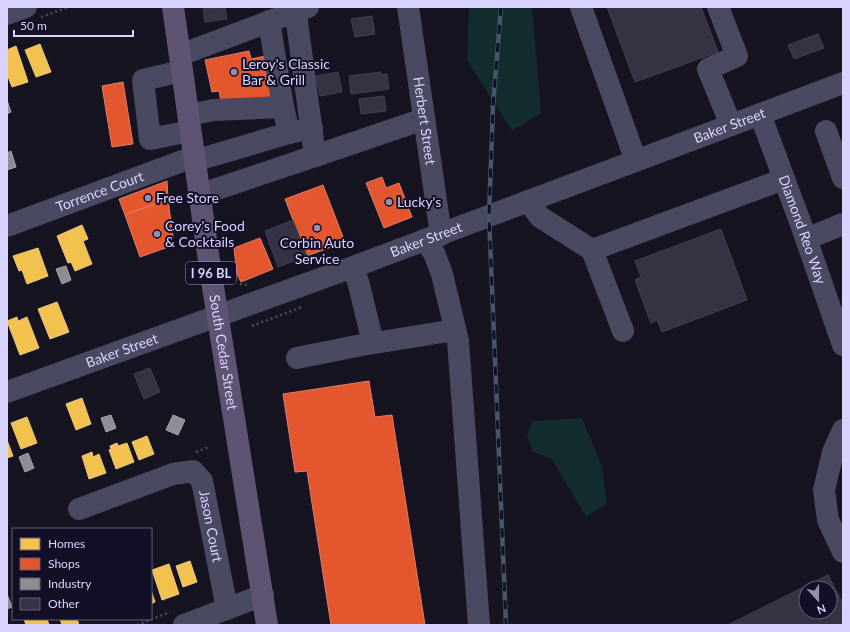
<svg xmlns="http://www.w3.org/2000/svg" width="850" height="632" font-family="Lato,sans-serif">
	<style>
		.green { fill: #132c2d }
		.homes { fill: #f2c14e; stroke: #eac783 }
		.shops { fill: #e4572e; stroke: #e17c6d }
		.industry { fill: #8d8d92; stroke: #a4a2b3 }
		.building { fill: #343243; stroke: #433f54; fill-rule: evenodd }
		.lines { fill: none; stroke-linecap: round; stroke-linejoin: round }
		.path { stroke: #44505f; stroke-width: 2.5; stroke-dasharray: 2 3; stroke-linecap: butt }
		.minor { stroke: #4a4962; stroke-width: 22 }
		.major { stroke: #5e5373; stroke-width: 22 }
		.rail-casing { stroke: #43596b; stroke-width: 4.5 }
		.rail { stroke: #130f26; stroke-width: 3; stroke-dasharray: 9; stroke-linecap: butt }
		.poi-dot { fill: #9591b1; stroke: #130f26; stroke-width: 1.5 }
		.labels { text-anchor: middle; stroke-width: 4; stroke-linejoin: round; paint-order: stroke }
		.shield { fill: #130f26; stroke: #9e99be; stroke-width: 1 }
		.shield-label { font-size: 13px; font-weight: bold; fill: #d9d4ff }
		.poi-label { font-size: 14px; fill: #d9d4ff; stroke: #130f26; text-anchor: start }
		.street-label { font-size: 14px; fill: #d9d4ff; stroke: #130f26 }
	</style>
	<rect width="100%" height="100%" fill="#161421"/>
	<path class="green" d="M469,7H532L541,113L512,131L467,60Z
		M582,418L602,467L607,503L586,517L552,459L533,452L527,435L533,421Z"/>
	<path class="homes" d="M40,44L51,72L36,77L25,50Z
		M16,46L28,82L12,87L7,74V50Z
		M82,225L88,239L83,241L92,264L75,271L71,262L68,263L57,236Z
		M38,248L48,276L27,284L22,270L19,271L13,256Z
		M57,302L69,332L50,339L38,309Z
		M17,317L18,321L27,317L39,348L20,355L7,321Z
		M82,398L91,424L76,430L66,404Z
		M27,417L37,443L21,449L11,423Z
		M147,436L154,454L139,460L132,442Z
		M7,440L13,456L7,458Z
		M117,443L118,446L127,443L134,462L116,469L109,450L111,449L110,446Z
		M92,452L93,457L99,454L106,473L89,479L82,456Z
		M190,561L197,582L183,587L176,566Z
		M169,564L179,594L162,600L152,570Z
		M151,590L155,602L151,604Z
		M24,619H47L49,625H26Z
		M60,619H77L79,625H62Z"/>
	<path class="shops" d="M249,51L251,59L266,56L273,91L268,98L222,107L219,91L212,92L205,60Z
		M123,82L133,144L112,147L102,86Z
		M382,177L386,188L399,183L412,217L384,228L366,183Z
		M167,181L168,199L125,215L119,199Z
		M323,185L345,242L307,256L285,199Z
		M168,199L174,245L140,257L125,215Z
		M260,238L273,269L241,282L237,274L234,248Z
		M369,381L375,417L392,415L425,625H331L307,471L295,472L283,394Z"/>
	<path class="industry" d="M7,100L11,112L7,114Z
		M11,151L16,167L7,170V153Z
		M66,266L71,280L62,284L56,269Z
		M111,415L116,428L106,432L101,418Z
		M173,415L185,420L178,435L166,430Z
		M28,453L34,468L25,472L19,457Z
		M7,594L12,607L7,609Z"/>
	<path class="building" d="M220,7H225L227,19L205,22L203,9Z
		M607,7H701L718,52L635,82Z
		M372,16L375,34L355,37L351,19Z
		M818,34L824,48L794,59L788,45Z
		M338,72L342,92L320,96L316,76Z
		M381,72V75L387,74L389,89L351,94L349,76Z
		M384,96L386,111L361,114L359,99Z
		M293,220L307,256L278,267L265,231Z
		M721,229L747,300L662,332L657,320L651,323L635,280L641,277L635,261Z
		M150,368L160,392L144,399L134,374Z
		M828,575L843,604V625H728ZM806,588H830V612H806Z"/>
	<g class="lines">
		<path class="path" d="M41,17L69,7
			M240,284L247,285
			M252,326L302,307
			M196,452L209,447
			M137,625L170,612"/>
		<g class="minor">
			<path d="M295,7L315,156"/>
			<path id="s1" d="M408,7L441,235"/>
			<path d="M581,7L636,161"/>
			<path d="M718,7L737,56L708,69L731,125"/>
			<path d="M7,14L26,7"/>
			<path d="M269,21L283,107L289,133"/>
			<path d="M180,55L308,7"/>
			<path d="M182,71L143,80L150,139L190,131"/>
			<path id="s2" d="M760,114L802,227L843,345"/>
			<path d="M188,115L214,110L283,107"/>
			<path d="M826,131L843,178"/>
			<path d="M194,161L289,133L312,128"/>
			<path d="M199,195L315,156L424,119"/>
			<path d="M528,201L540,217L592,250L623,331"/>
			<path id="s3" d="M7,226L193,157"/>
			<path d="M806,239L843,224"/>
			<path d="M425,240L434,253L442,274L458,341L479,625"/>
			<path d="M592,250L784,179"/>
			<path d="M353,267L359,285L373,343"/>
			<path d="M297,358L362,345L455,330"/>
			<path id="s4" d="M7,392L353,267L843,83"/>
			<path d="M843,430L833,452L824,490L828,520L843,552"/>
			<path id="s5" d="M79,509L173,474L193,471L202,481L227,609"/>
			<path d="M184,625L263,595"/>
		</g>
		<path class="major" id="s6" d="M173,7L210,268L267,625"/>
		<g class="rail-casing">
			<path id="rail" d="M501,7L493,106L489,216L506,625"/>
		</g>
		<use href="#rail" class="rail"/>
	</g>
	<g class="poi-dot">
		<circle cx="234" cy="72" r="4"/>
		<circle cx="148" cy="198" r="4"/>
		<circle cx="389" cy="202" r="4"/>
		<circle cx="317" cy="228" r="4"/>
		<circle cx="157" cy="234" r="4"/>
	</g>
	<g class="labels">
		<rect class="shield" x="186" y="262" width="50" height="22" rx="3"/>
		<g class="shield-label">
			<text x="211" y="278">I 96 BL</text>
		</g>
		<g class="poi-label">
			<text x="242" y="69">Leroy's Classic<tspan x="242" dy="16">Bar &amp; Grill</tspan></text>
			<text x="156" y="203">Free Store</text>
			<text x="397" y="207">Lucky's</text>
			<text x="165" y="231">Corey's Food<tspan x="165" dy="16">&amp; Cocktails</tspan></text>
			<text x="317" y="248" text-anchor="middle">Corbin Auto<tspan x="317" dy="16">Service</tspan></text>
		</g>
		<g class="street-label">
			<text dy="5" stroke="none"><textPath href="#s1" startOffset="115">Herbert Street</textPath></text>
			<text dy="5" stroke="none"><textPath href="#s4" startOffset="770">Baker Street</textPath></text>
			<text dy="5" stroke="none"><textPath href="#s3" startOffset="99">Torrence Court</textPath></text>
			<text dy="5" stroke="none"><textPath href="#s2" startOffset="123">Diamond Reo Way</textPath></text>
			<text dy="5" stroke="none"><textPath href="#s4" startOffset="446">Baker Street</textPath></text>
			<text dy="5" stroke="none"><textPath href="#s4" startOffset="122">Baker Street</textPath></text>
			<text dy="5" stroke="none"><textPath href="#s6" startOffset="349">South Cedar Street</textPath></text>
			<text dy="5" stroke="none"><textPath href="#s5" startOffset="180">Jason Court</textPath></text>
		</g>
	</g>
	<rect width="850" height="632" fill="none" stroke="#d9d4ff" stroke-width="16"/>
	<rect x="12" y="528" width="140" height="92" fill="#130f26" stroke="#625e7d"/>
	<rect x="20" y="538" width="20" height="12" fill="#f2c14e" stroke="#625e7d"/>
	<text x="48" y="548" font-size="12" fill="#d9d4ff">Homes</text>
	<rect x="20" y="558" width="20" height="12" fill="#e4572e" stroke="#625e7d"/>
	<text x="48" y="568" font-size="12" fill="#d9d4ff">Shops</text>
	<rect x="20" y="578" width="20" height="12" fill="#8d8d92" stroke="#625e7d"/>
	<text x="48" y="588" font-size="12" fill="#d9d4ff">Industry</text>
	<rect x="20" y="598" width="20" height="12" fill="#343243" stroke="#625e7d"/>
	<text x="48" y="608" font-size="12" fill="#d9d4ff">Other</text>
	<g transform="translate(818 600) rotate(159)"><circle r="19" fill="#130f26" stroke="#625e7d"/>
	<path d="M0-3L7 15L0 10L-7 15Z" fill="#9591b1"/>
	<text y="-6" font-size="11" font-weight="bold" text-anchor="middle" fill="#d9d4ff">N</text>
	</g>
	<path d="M14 30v6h119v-6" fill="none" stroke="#d9d4ff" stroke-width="2"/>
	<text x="20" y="30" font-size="12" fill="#d9d4ff" stroke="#130f26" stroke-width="3" paint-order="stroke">50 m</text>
</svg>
